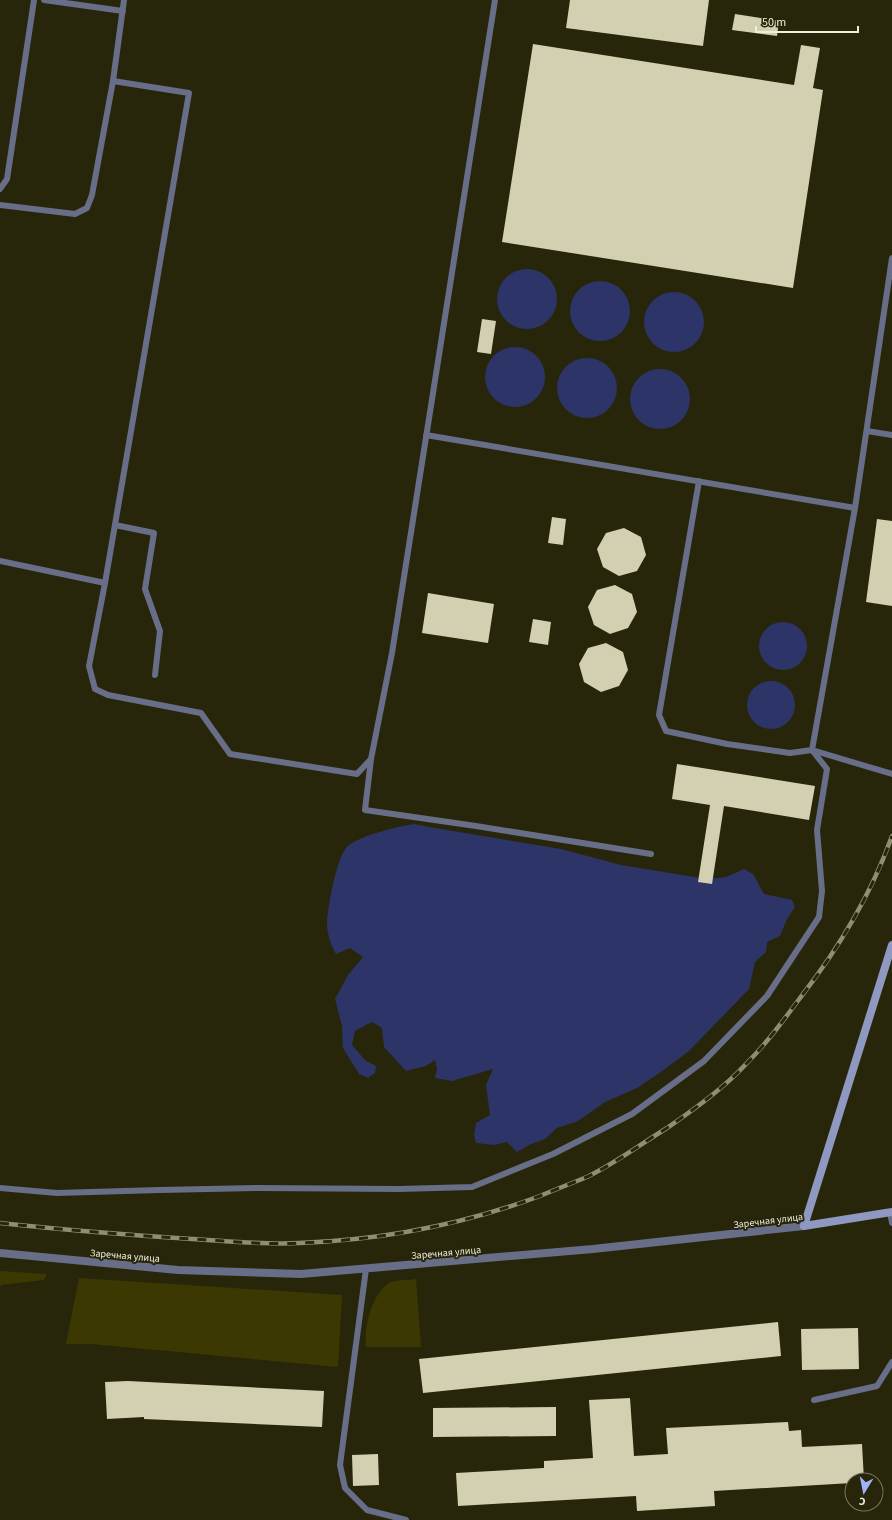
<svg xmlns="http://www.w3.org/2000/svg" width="892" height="1520" font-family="'Source Sans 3',sans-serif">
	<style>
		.green { fill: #3c3801 }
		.water { fill: #2d3467 }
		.building { fill: #d2d0b0 }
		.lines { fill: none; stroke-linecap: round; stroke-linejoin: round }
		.lane { stroke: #686e87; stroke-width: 6 }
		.street { stroke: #686e87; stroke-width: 8 }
		.secondary { stroke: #8f98c0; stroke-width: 8 }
		.rail-casing { stroke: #8e8d77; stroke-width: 4.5 }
		.rail { stroke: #28260a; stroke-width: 3; stroke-dasharray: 9; stroke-linecap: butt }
		.labels { text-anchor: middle; stroke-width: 4; stroke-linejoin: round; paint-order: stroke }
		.street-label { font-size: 10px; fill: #eed; stroke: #28260a }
	</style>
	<rect width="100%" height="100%" fill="#28260a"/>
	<path class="green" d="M0,1271L47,1274L44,1280L1,1285L0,1288Z
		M79,1278L342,1295L338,1367L92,1344H66Z
		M416,1279L421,1347H366C364,1327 371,1295 389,1283C393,1280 410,1280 416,1279Z"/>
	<path class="water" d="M497 299a30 30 0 1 1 60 0a30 30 0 1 1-60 0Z
		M570 311a30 30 0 1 1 60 0a30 30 0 1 1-60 0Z
		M644 322a30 30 0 1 1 60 0a30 30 0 1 1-60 0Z
		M485 377a30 30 0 1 1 60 0a30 30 0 1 1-60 0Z
		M557 388a30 30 0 1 1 60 0a30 30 0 1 1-60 0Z
		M630 399a30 30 0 1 1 60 0a30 30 0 1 1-60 0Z
		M759 646a24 24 0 1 1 48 0a24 24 0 1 1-48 0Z
		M747 705a24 24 0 1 1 48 0a24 24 0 1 1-48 0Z
		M414,824L429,827L561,849L621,865L707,879L726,877L744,869L753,874L764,894L792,900L795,907L787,919L780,936L767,942L766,952L755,962L749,989L689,1051L661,1072L637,1088L605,1102L578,1121L557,1128L545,1139L529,1145L517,1152L507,1142L494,1145L476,1143L474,1135L476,1123L490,1115L486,1085L493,1069L452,1081L435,1078L437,1069L435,1060L426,1066L406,1071L384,1047L382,1028L372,1022L355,1031L352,1045L366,1061L376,1066L375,1073L368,1078L359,1074L343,1048L342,1026L335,999L348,975L363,957L350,948L336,954C330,944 327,933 327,922C328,906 336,861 346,848C354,837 399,826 414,824Z"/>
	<path class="building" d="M570,0H709L703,46L566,28Z
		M735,14L779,21L777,36L732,30Z
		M533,44L794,85L801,45L820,48L813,88L823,90L793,288L502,242Z
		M482,319L496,321L491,354L477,352Z
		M552,517L566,519L563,545L548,543Z
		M877,519L892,521V606L866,602Z
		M624,528L641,537L646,555L637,571L619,576L603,567L597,549L606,533Z
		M615,585L632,594L637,612L628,628L610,634L594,625L588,607L597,590Z
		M428,593L494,604L488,643L422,633Z
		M533,619L551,622L548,645L529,642Z
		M606,643L623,652L628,670L619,686L601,692L584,682L579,664L588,648Z
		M677,764L815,786L809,820L724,806L712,884L698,882L710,805L672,799Z
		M778,1322L781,1356L423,1393L419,1359Z
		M858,1328L859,1369L802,1370L801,1329Z
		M128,1381L324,1391L322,1427L144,1419V1417L107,1419L105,1382Z
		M630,1398L634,1456L668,1454L666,1428L788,1422L789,1431L801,1430L802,1447L862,1444L864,1480H852V1483L714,1491L715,1506L637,1511L636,1496L458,1506L456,1473L544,1468V1461L593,1458L589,1400Z
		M556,1407V1436L433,1437V1408Z
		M378,1454L379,1485L353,1486L352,1455Z"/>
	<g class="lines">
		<path class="lane" d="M44,0L123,11
			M495,0L392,653L371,759L365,810L476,826L651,854
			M0,189L7,179L34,0
			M0,205L75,214L87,208L92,195L113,81
			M867,431L892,435
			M426,435L855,508
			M699,481L659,715L666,731L727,744L790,753L812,750L892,774
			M115,525L154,533L145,589L160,631L155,675
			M0,561L105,583L189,93L113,81L124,0
			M105,583L89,666L95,689L108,695L201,713L230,754L357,774L371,759
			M0,1188L57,1193L159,1190L259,1188L399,1189L472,1187L553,1154L632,1114L704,1061L767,996L819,917L822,891L817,830L827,769L812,750L855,508L892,258
			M890,1212L892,1223
			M366,1269L340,1465L345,1488L367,1510L406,1520
			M814,1400L877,1386L892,1362"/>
		<path class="street" d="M0,1253L178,1270L301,1274L593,1249L804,1226"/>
		<path class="secondary" d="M892,945L804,1226L892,1212"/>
		<g class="rail-casing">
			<path id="rail" d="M0,1223C64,1230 128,1235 192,1239C228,1241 264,1245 299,1243C382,1240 462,1225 540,1196C556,1189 573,1183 589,1176C617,1162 641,1144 667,1128C694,1109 723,1089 746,1064C766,1044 783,1021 800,998C839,948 871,895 892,836"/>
		</g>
		<use href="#rail" class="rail"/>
	</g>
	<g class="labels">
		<g class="street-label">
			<text transform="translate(768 1220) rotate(-7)" y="4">Заречная улица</text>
			<text transform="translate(446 1252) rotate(-5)" y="4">Заречная улица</text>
			<text transform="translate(125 1255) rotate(5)" y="4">Заречная улица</text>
		</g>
	</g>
	<g transform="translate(864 1492) rotate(190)"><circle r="19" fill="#28260a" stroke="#77765e"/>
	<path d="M0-3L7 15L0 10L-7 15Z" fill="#a2b2fd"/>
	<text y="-6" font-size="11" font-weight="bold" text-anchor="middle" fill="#eeeedd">С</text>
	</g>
	<path d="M756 26v6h102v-6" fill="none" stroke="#eeeedd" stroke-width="2"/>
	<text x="762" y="26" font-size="12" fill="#eeeedd" stroke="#28260a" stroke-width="3" paint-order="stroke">50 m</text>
</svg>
